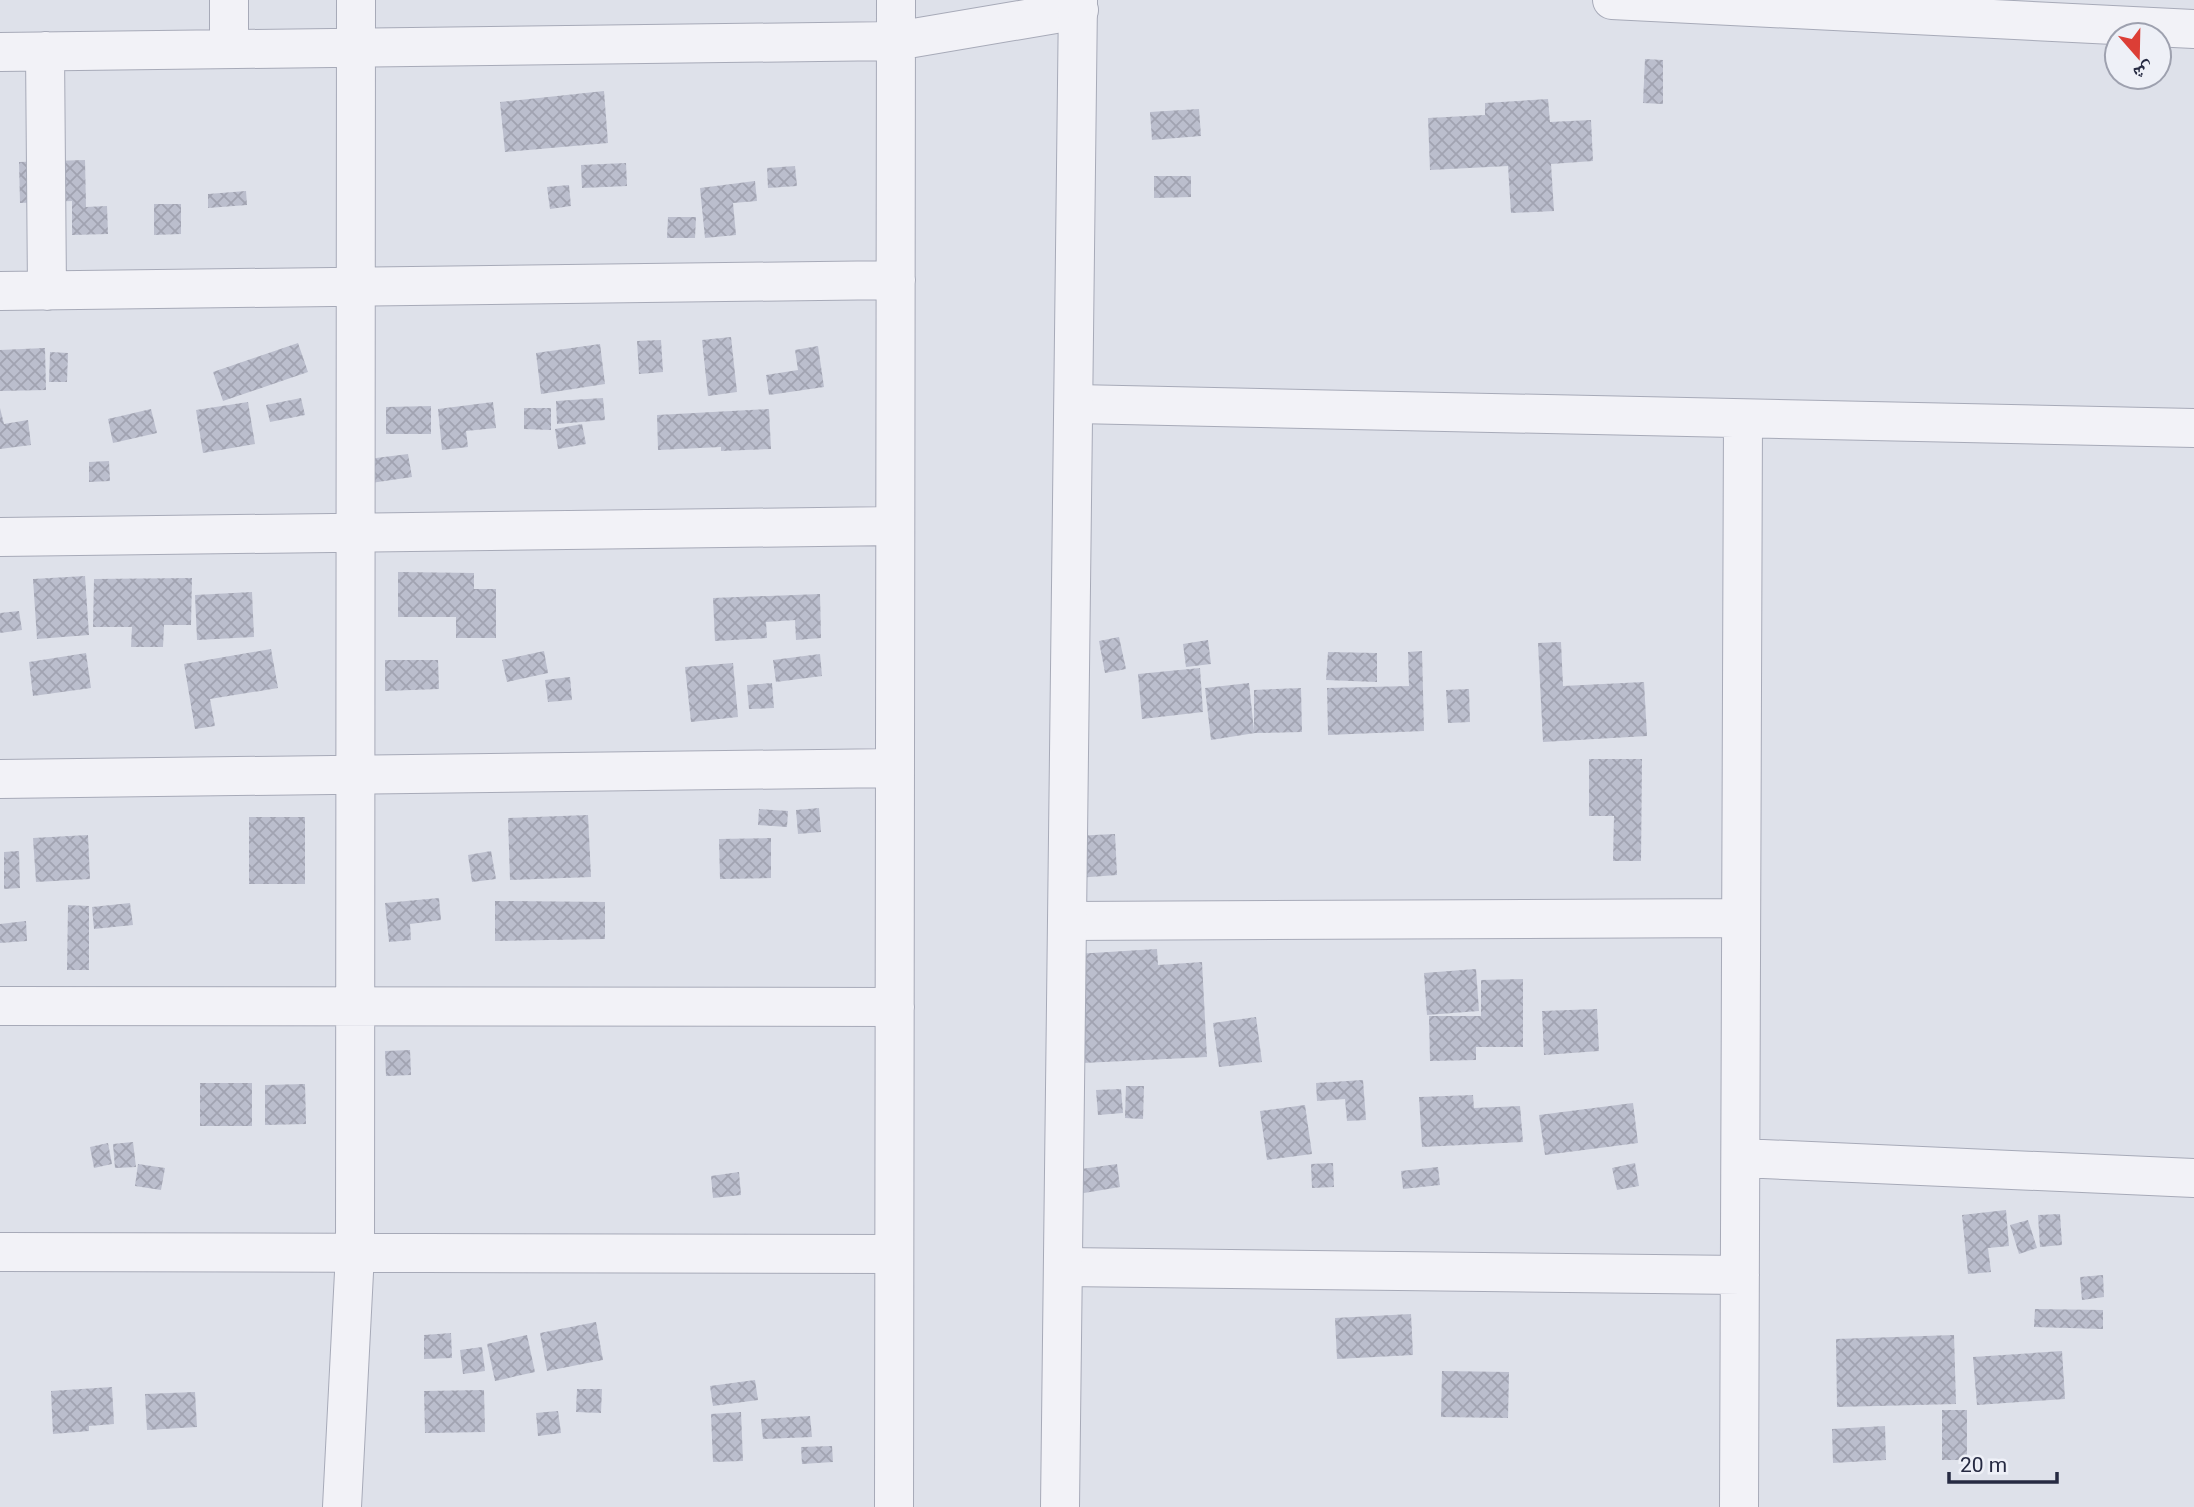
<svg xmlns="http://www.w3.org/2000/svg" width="2194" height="1507" font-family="Roboto,'Noto Naskh Arabic',sans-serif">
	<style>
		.building { fill: url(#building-cross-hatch) }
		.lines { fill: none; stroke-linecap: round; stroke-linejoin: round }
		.minor-casing { stroke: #a7aab8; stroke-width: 40 }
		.tertiary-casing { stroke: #a7aab8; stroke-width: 40 }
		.minor { stroke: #f2f2f7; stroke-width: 38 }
		.tertiary { stroke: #f2f2f7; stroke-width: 38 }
	</style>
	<defs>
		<pattern id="building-cross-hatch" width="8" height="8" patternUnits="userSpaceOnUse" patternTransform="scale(1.75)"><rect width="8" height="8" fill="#bbbecd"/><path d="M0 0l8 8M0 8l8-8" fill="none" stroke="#a1a3b1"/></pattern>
	</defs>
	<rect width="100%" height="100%" fill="#dee1ea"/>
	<path class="building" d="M1645,59L1663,60V104L1643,103Z
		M604,91L608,143L505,152L500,102Z
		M1548,99L1550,122L1591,120L1593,161L1551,164L1554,211L1511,213L1508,166L1430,170L1428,118L1485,115V103Z
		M1199,109L1201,136L1152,140L1150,112Z
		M85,160L86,207L107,206L108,234L72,235V201L20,203L19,162Z
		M626,163L627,186L582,188L581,165Z
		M795,166L797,186L768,188L767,168Z
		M1154,176H1191V197L1154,198Z
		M755,181L757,201L733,203L736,235L705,238L700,188Z
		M569,185L571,206L550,209L547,187Z
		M246,191L247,205L208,208V194Z
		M154,204H181V234L154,235Z
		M668,217H696L695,238H667Z
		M731,337L737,392L708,396L702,340Z
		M661,340L663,372L639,374L637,341Z
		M298,343L308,372L223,401L213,372Z
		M600,344L605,384L541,394L536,353Z
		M818,346L824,387L769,395L766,375L798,370L795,350Z
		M45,348L46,390L0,391V350Z
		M50,352L68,353L67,382H49Z
		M301,398L305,415L270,422L266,405Z
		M603,398L605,420L557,424L556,401Z
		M248,402L255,444L203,453L196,410Z
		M493,402L496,428L466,431L468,447L442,450L438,409Z
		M431,406V434H386V407Z
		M0,408L4,424L28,420L31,445L0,449Z
		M524,408H551V430L524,429Z
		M151,409L157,433L113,443L108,419Z
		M769,409L771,449L721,451V447L658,450L657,415Z
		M582,424L586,444L558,449L555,429Z
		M408,454L412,477L371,483L368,459Z
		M109,461L110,481L89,482V462Z
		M398,572L474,573V589H496V638H456V617H398Z
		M85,576L89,635L37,639L33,579Z
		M192,578L191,625H164L163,647H131L132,627H93L94,579Z
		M252,592L254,637L197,640L195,595Z
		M820,594L821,638L796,640L795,620L766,622L767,638L715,641L713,598Z
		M19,611L22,630L0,633V613Z
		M1119,637L1126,669L1105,673L1099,641Z
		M1208,640L1211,664L1186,667L1183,644Z
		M1561,642L1563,686L1644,682L1647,736L1543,742L1538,643Z
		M271,649L278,688L210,699L215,726L195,729L184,664Z
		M544,651L548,673L507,682L502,660Z
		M1422,651L1424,731L1328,735L1327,688L1409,686L1408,652Z
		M1328,652L1377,653V682L1326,680Z
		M86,653L91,688L33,696L29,662Z
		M820,654L822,676L776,682L773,660Z
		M385,660H438L439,689L385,691Z
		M733,663L738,717L691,722L685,667Z
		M1200,668L1203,712L1142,719L1138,674Z
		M570,677L572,700L548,702L545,680Z
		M772,683L774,708L749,709L747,685Z
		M1249,683L1254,731V690L1301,688L1302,732L1255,733L1211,740L1205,688Z
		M1469,689L1470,722L1448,723L1446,690Z
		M1589,759H1642L1641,861H1613L1614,816H1589Z
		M819,808L821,832L798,834L796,810Z
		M759,809L788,811L787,827L758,825Z
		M588,815L591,877L510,880L508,818Z
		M249,817H305V884H249Z
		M1115,834L1117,875L1076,878L1073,836Z
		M88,835L90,879L36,882L33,838Z
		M771,838V878L720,879L719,839Z
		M19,851L20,888L4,889V852Z
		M491,851L496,879L472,882L468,855Z
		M439,898L441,920L410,924L411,940L389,942L385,903Z
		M495,901L605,902V939L495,941Z
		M130,903L133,925L94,929L92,907Z
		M68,905L89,906V970H67Z
		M26,921L27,941L0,943V924Z
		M1157,949L1158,965L1202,962L1207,1057L1083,1063L1076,954Z
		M1476,969L1479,1011L1427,1015L1424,973Z
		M1523,979V1047H1476V1060L1430,1061L1429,1016H1481V980Z
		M1597,1009L1599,1051L1544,1055L1542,1011Z
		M1256,1017L1262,1062L1219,1067L1213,1023Z
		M410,1050L411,1075L386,1076L385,1051Z
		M1363,1080L1366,1120L1347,1121L1345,1099L1317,1101L1316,1083Z
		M200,1083H252V1126H200Z
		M305,1084L306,1124L265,1125V1085Z
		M1126,1086H1144L1143,1119L1125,1118Z
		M1121,1089L1123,1113L1098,1115L1096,1090Z
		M1473,1095L1474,1108L1520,1106L1523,1142L1422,1147L1419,1097Z
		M1633,1103L1638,1143L1545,1155L1539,1115Z
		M1305,1105L1312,1154L1267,1160L1260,1111Z
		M133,1142L136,1167L115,1168L113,1144Z
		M108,1143L112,1164L94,1168L90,1147Z
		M1333,1163L1334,1187L1312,1188L1311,1164Z
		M1635,1163L1639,1186L1617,1190L1612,1168Z
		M138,1164L165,1168L161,1190L135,1186Z
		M1117,1164L1120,1187L1078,1194L1074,1170Z
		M1438,1167L1440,1185L1403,1189L1401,1171Z
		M739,1172L741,1195L713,1198L711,1176Z
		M2006,1210L2009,1246L1988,1248L1991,1272L1968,1274L1962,1215Z
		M2060,1214L2062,1245L2040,1247L2038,1215Z
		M2028,1220L2037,1248L2019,1254L2010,1225Z
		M2103,1275L2104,1297L2082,1300L2080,1277Z
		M2035,1309L2103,1310V1329L2034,1327Z
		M1411,1314L1413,1355L1337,1359L1335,1318Z
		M596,1322L603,1360L547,1371L540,1333Z
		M451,1333L452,1358L424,1359V1335Z
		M527,1335L535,1372L495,1381L487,1344Z
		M1954,1335L1956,1404L1837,1407L1836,1339Z
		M482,1347L485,1371L463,1374L460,1350Z
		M2062,1351L2065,1399L1977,1405L1973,1357Z
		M1442,1371L1509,1372L1508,1418L1441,1417Z
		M755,1380L758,1400L713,1406L710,1386Z
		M112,1387L114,1424L89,1426V1431L53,1434L51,1391Z
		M577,1389H602L601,1413L576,1412Z
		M484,1390L485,1432L425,1433L424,1391Z
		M195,1392L197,1427L147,1430L145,1394Z
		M1942,1410H1967V1460H1942Z
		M558,1411L561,1433L538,1436L536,1413Z
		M741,1412L743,1461L713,1462L711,1414Z
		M810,1416L812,1437L763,1439L761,1419Z
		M1885,1426L1886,1460L1833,1463L1832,1429Z
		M832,1446L833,1462L802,1464L801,1447Z"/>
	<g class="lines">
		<g class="minor-casing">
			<path id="minor" d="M229,0V49
				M1612,0L2194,29
				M45,51L47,291
				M0,52L896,41L1079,10
				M0,291L896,280
				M1076,404L2194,428
				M0,537L895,526
				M0,779L895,768
				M1068,921L1741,918
				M0,1006L895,1007
				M1741,1158L2194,1178
				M0,1252L894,1254
				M1064,1267L1740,1275
				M342,1507L355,1253L356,0
				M894,1507L896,0
				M1739,1507L1743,419"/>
		</g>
		<g class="tertiary-casing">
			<path id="tertiary" d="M1060,1507L1078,0"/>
		</g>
		<use href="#minor" class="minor"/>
		<use href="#tertiary" class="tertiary"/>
	</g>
	<g transform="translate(2138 56) rotate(160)"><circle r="33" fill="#eef0f7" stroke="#9ea1af" stroke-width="2"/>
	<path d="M0-5L12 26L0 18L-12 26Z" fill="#dc3e36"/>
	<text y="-10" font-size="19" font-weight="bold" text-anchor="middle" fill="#262a42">ش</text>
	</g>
	<path d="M1949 1472v10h108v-10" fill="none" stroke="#262a42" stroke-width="3.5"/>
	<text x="1960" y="1472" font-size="21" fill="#262a42" stroke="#eef0f7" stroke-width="5" paint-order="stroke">20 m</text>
</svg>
